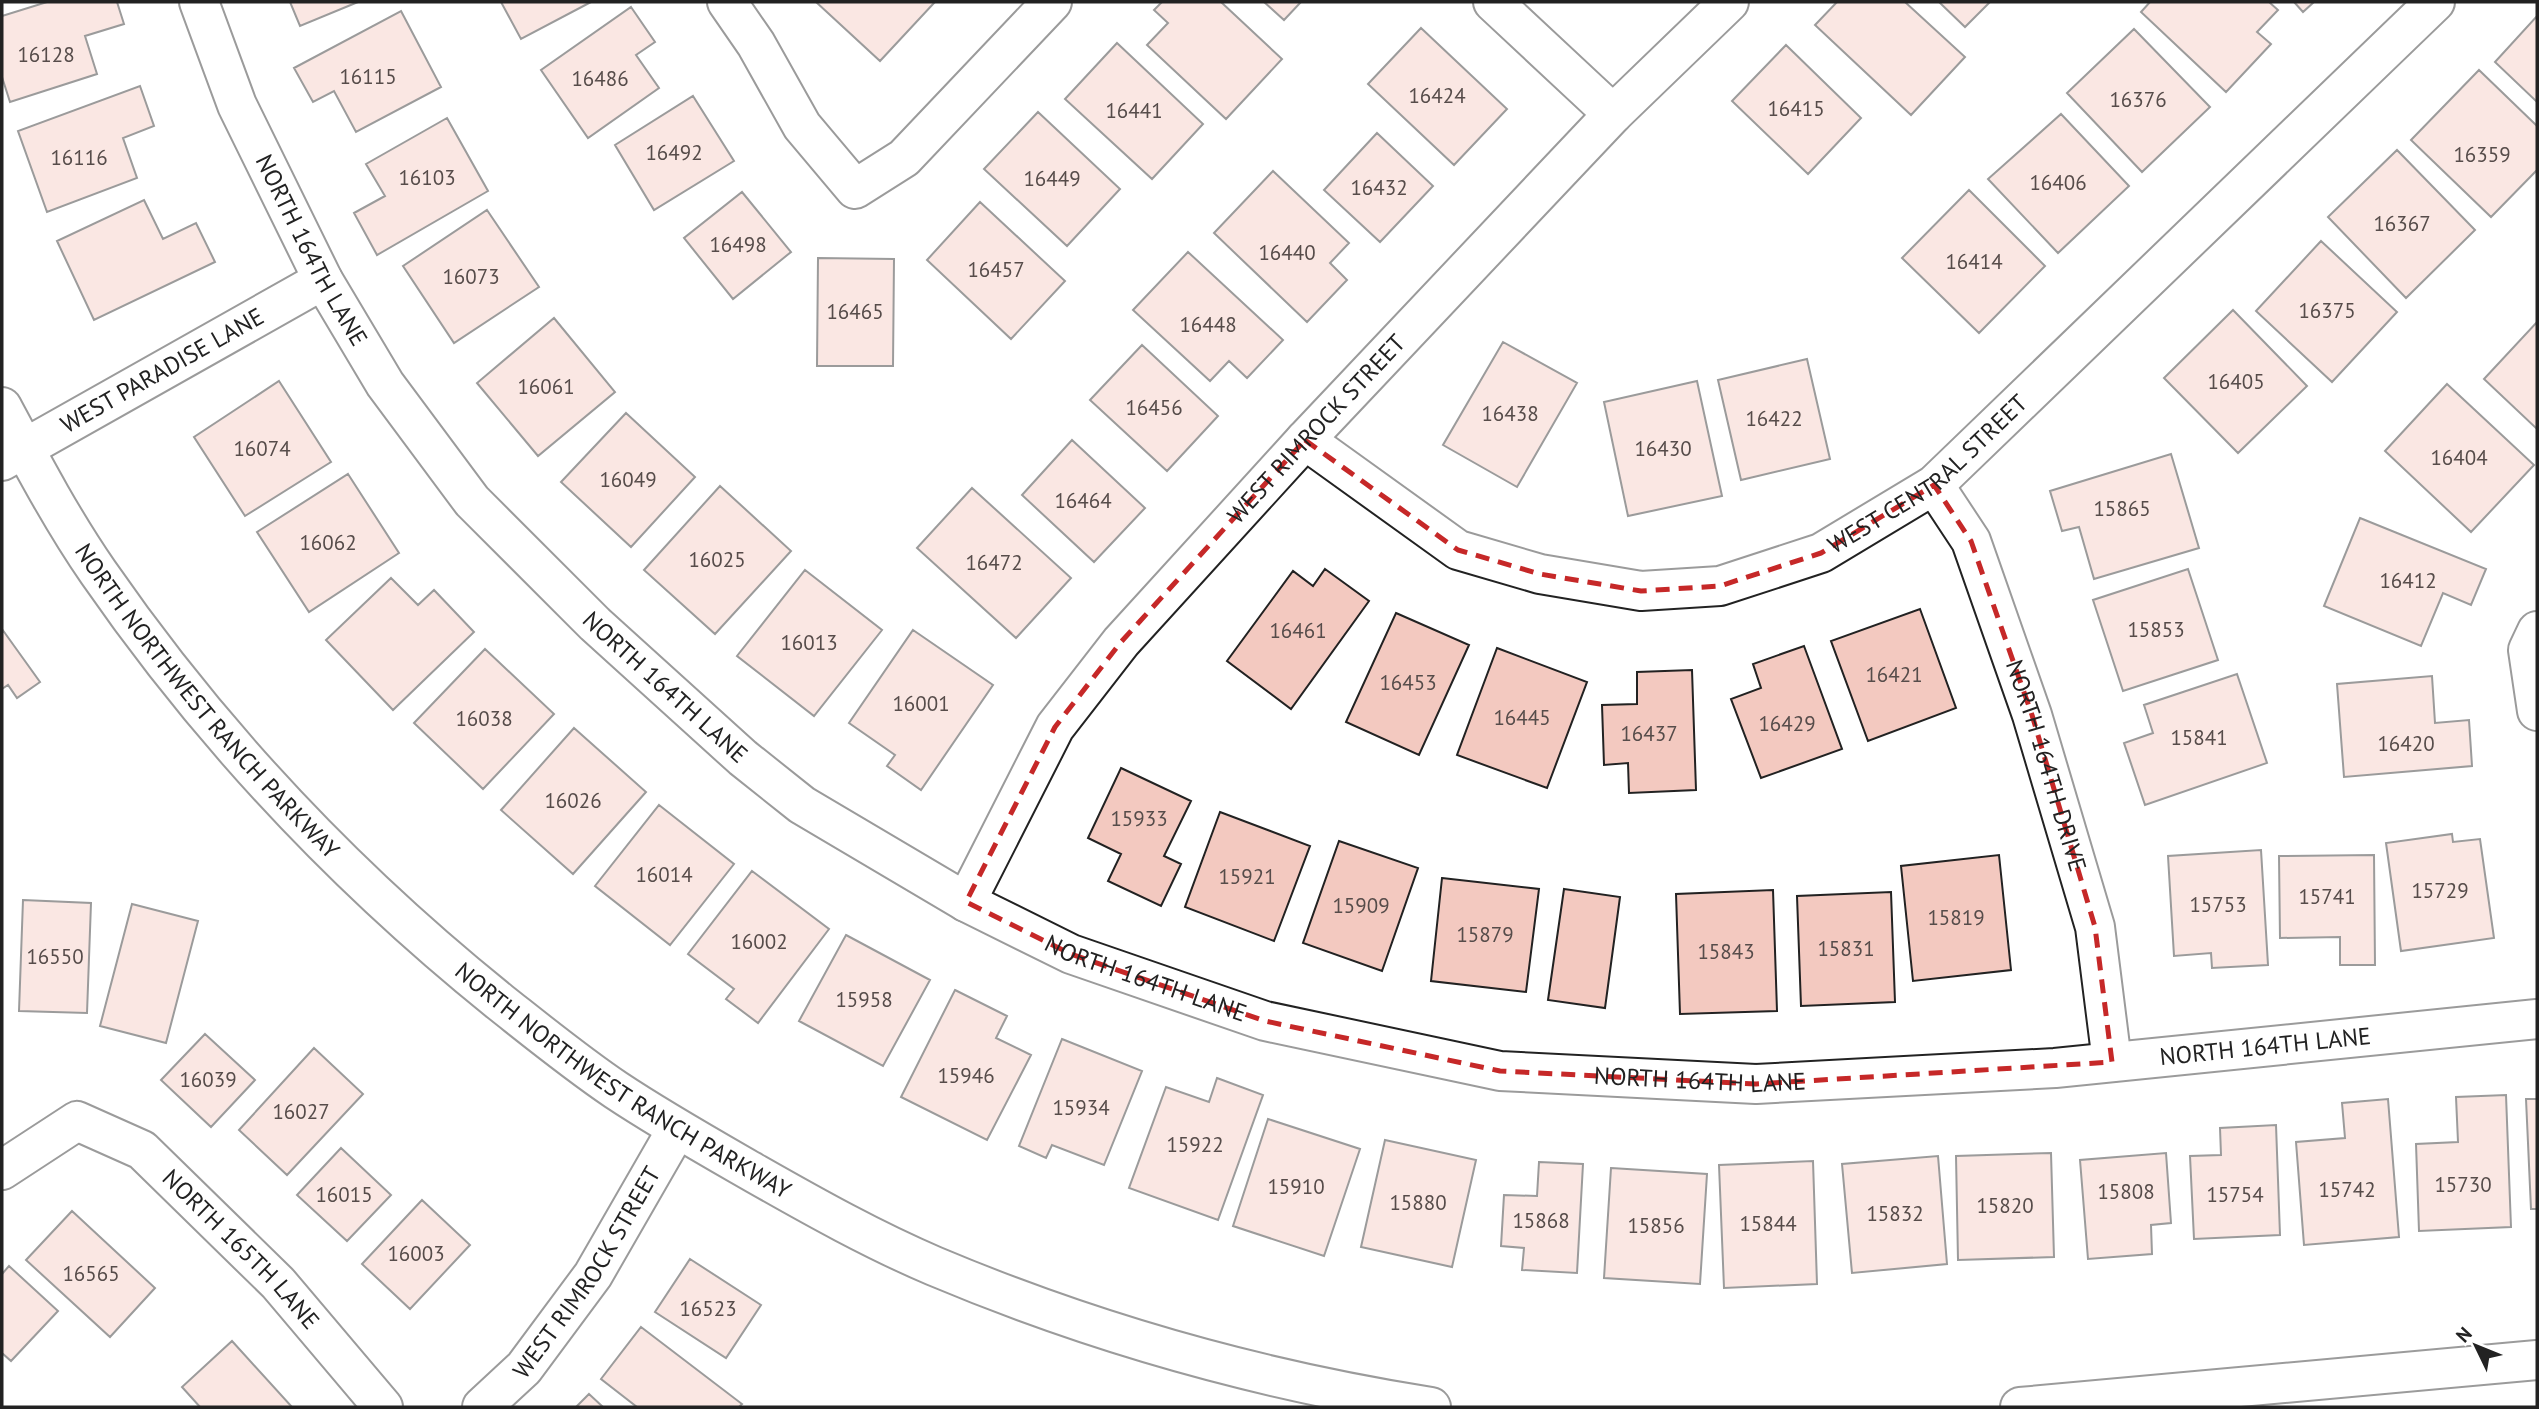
<svg xmlns="http://www.w3.org/2000/svg" width="2539" height="1409" font-family="'PT Sans',sans-serif">
	<style>
		.building { fill: #f3c9c0; stroke: #222; stroke-width: 2 }
		.lines { fill: none; stroke-linecap: round; stroke-linejoin: round }
		.minor-casing { stroke: #222; stroke-width: 42 }
		.major-casing { stroke: #222; stroke-width: 42 }
		.minor { stroke: #fff; stroke-width: 38 }
		.major { stroke: #fff; stroke-width: 38 }
		.marked { fill: none; stroke: #c62828; stroke-width: 5; stroke-dasharray: 14 9; stroke-linejoin: round }
		.labels { text-anchor: middle; stroke-width: 5; stroke-linejoin: round; paint-order: stroke }
		.number-label { font-size: 21px; fill: #564c4a }
		.street-label { font-size: 24px; fill: #222; stroke: #fff }
	</style>
	<rect width="100%" height="100%" fill="#fff"/>
	<path class="building" d="M47,2H117L124,24L85,36L97,74L10,102L2,77V16Z
		M290,2H358L300,26Z
		M501,2H591L521,39Z
		M816,2H933L934,3L880,61Z
		M1162,2H1221L1282,59L1226,119L1147,45L1168,23L1154,10Z
		M1264,2H1301L1284,20Z
		M1837,2H1905L1965,57L1911,115L1815,25Z
		M1939,2H1990L1965,27Z
		M2150,2H2269L2278,10L2257,32L2271,44L2226,92L2141,12Z
		M2294,2H2314L2303,12Z
		M631,7L655,42L636,55L659,88L588,138L541,70Z
		M401,11L441,87L356,132L334,91L313,102L294,68Z
		M2537,16V102L2495,62Z
		M1421,28L1507,109L1454,165L1368,84Z
		M2134,29L2210,107L2142,172L2067,93Z
		M1117,43L1203,124L1152,179L1065,99Z
		M1786,45L1861,118L1808,174L1732,101Z
		M2479,70L2537,126V170L2491,217L2411,140Z
		M140,86L154,126L123,138L137,178L47,212L18,131Z
		M693,96L734,161L654,210L615,145Z
		M1038,112L1120,189L1067,246L984,169Z
		M2061,114L2129,186L2058,253L1988,179Z
		M447,118L488,191L377,255L354,213L385,196L366,164Z
		M1377,133L1433,186L1380,242L1324,190Z
		M2397,150L2475,230L2406,298L2328,217Z
		M1273,171L1349,243L1330,263L1347,280L1307,322L1214,233Z
		M1969,190L2045,266L1979,333L1902,258Z
		M742,192L791,252L733,299L684,238Z
		M144,200L163,239L196,223L215,262L94,320L57,241Z
		M980,202L1065,281L1011,339L927,260Z
		M487,210L539,287L454,343L403,266Z
		M2321,241L2397,312L2332,382L2256,311Z
		M1188,252L1283,340L1247,378L1229,361L1210,381L1133,310Z
		M818,258L894,259L893,366H817Z
		M2233,310L2307,386L2238,453L2164,378Z
		M554,318L615,392L538,456L477,383Z
		M2537,322V429L2484,379Z
		M1503,342L1577,383L1517,487L1443,445Z
		M1142,345L1218,416L1167,471L1090,400Z
		M1807,359L1830,459L1741,480L1718,380Z
		M279,381L331,462L245,516L194,437Z
		M1697,381L1722,496L1628,516L1604,402Z
		M2447,384L2534,465L2471,532L2385,451Z
		M626,413L695,477L631,547L561,482Z
		M1072,440L1145,508L1094,562L1022,495Z
		M2171,454L2199,548L2094,579L2079,527L2062,531L2050,491Z
		M348,474L399,553L309,612L257,532Z
		M720,486L791,551L715,634L644,570Z
		M972,488L1071,578L1016,638L917,548Z
		M2360,518L2486,569L2471,605L2443,593L2421,646L2324,606Z
		M1325,569L1369,601L1291,709L1227,661L1293,571L1313,586Z
		M2188,569L2218,660L2123,691L2093,600Z
		M805,570L882,630L814,716L737,656Z
		M391,578L418,605L434,590L474,632L393,710L326,640Z
		M1920,609L1956,708L1868,741L1831,641Z
		M1396,613L1469,645L1419,755L1346,722Z
		M2,629L40,682L17,698L8,685L2,689Z
		M913,630L993,685L921,790L887,766L895,755L849,723Z
		M1804,646L1842,749L1761,778L1731,699L1761,688L1753,664Z
		M1497,648L1587,682L1547,788L1457,755Z
		M485,649L554,714L483,789L414,723Z
		M1692,670L1696,790L1629,793L1628,763L1604,765L1602,705L1637,704V672Z
		M2237,674L2267,763L2145,805L2124,743L2153,733L2144,705Z
		M2432,676L2435,723L2469,720L2472,766L2344,777L2337,684Z
		M574,728L646,792L573,874L501,810Z
		M1121,768L1191,801L1164,856L1181,864L1161,906L1108,881L1121,854L1088,838Z
		M659,805L734,864L670,945L595,886Z
		M1220,812L1310,846L1274,941L1185,907Z
		M2452,834L2453,842L2480,839L2494,938L2401,951L2386,843Z
		M1339,841L1418,868L1382,971L1303,943Z
		M2261,850L2268,965L2212,968L2211,953L2174,956L2168,856Z
		M1999,855L2011,970L1913,981L1901,866Z
		M2374,855L2375,965H2340V937L2280,938L2279,856Z
		M752,871L829,929L758,1023L726,999L734,989L688,954Z
		M1442,878L1539,889L1526,992L1431,981Z
		M1564,889L1620,897L1605,1008L1548,1000Z
		M1773,890L1777,1011L1680,1014L1676,894Z
		M1891,892L1895,1002L1801,1006L1797,896Z
		M23,900L91,903L87,1013L19,1011Z
		M132,904L198,921L166,1043L100,1026Z
		M846,935L930,980L883,1066L799,1021Z
		M955,990L1007,1016L996,1038L1031,1055L987,1140L901,1097Z
		M205,1034L255,1080L211,1127L161,1080Z
		M1062,1039L1142,1071L1104,1165L1052,1145L1046,1158L1019,1146Z
		M314,1048L363,1094L287,1175L239,1130Z
		M1217,1078L1263,1095L1218,1220L1129,1188L1166,1087L1209,1102Z
		M2506,1095L2511,1227L2419,1231L2416,1144L2458,1142L2456,1097Z
		M2388,1099L2399,1237L2304,1245L2296,1142L2345,1138L2342,1103Z
		M2526,1099H2537V1209H2531Z
		M1268,1119L1360,1149L1324,1256L1233,1226Z
		M2276,1125L2280,1235L2194,1239L2190,1156L2221,1155L2220,1128Z
		M1385,1140L1476,1160L1452,1267L1361,1247Z
		M341,1148L391,1195L347,1241L297,1195Z
		M2051,1153L2054,1257L1958,1260L1956,1156Z
		M2166,1153L2171,1223L2151,1225L2152,1254L2088,1259L2080,1160Z
		M1938,1156L1947,1264L1852,1273L1842,1164Z
		M1813,1161L1817,1284L1724,1288L1719,1165Z
		M1539,1162L1583,1164L1577,1273L1522,1270L1524,1248L1501,1246L1504,1195L1537,1196Z
		M1611,1168L1707,1174L1700,1284L1604,1278Z
		M422,1200L470,1245L410,1309L362,1264Z
		M72,1211L155,1288L110,1337L26,1260Z
		M690,1259L761,1305L726,1358L655,1312Z
		M9,1266L58,1311L11,1361L2,1353V1274Z
		M641,1327L742,1404L739,1407H637L601,1379Z
		M232,1341L292,1407H200L182,1387Z
		M589,1394L603,1407H576Z"/>
	<g class="lines">
		<g class="minor-casing">
			<g id="minor">
				<path id="s1" d="M199,2L237,105L323,280L385,384L472,501L595,624L743,758L802,805L966,902L1071,954L1265,1021L1500,1071L1756,1084L2055,1068L2537,1019"/>
				<path d="M727,2L756,44L802,126L855,189L904,158L1052,2"/>
				<path d="M1493,2L1613,114"/>
				<path id="s2" d="M1305,440L1458,550L1540,574L1641,591L1720,586L1821,553L1934,485L2435,2"/>
				<path id="s3" d="M2,461L323,280"/>
				<path id="s4" d="M1934,485L1971,541L2032,715L2095,927L2112,1062"/>
				<path d="M2537,631L2528,650L2537,711"/>
				<path id="s5" d="M966,902L1055,727L1121,642L1305,440L1613,114L1729,2"/>
				<path id="s6" d="M2,1170L77,1121L142,1150L278,1283L383,1407"/>
				<path id="s7" d="M482,1407L524,1368L593,1275L677,1129"/>
			</g>
		</g>
		<g class="major-casing">
			<g id="major">
				<path id="s8" d="M2,407C32,463 62,520 98,572C210,734 347,879 500,1002C538,1032 576,1063 616,1090C661,1120 709,1147 756,1174C814,1207 873,1240 934,1266C1093,1333 1260,1380 1431,1407"/>
				<path d="M2020,1407L2537,1360"/>
			</g>
		</g>
		<use href="#minor" class="minor"/>
		<use href="#major" class="major"/>
	</g>
	<path d="M0 0H2539V1409H0ZM1305,440L1458,550L1540,574L1641,591L1720,586L1821,553L1934,485L1971,541L2032,715L2095,927L2112,1062L1756,1084L1500,1071L1265,1021L1071,954L966,902L1055,727L1121,642Z" fill="#fff" fill-opacity=".55" fill-rule="evenodd"/>
	<path class="marked" d="M1305,440L1458,550L1540,574L1641,591L1720,586L1821,553L1934,485L1971,541L2032,715L2095,927L2112,1062L1756,1084L1500,1071L1265,1021L1071,954L966,902L1055,727L1121,642Z"/>
	<g class="labels">
		<g class="number-label">
			<text x="46" y="62">16128</text>
			<text x="368" y="84">16115</text>
			<text x="600" y="86">16486</text>
			<text x="1437" y="103">16424</text>
			<text x="2138" y="107">16376</text>
			<text x="1796" y="116">16415</text>
			<text x="1134" y="118">16441</text>
			<text x="674" y="160">16492</text>
			<text x="2482" y="162">16359</text>
			<text x="79" y="165">16116</text>
			<text x="427" y="185">16103</text>
			<text x="1052" y="186">16449</text>
			<text x="2058" y="190">16406</text>
			<text x="1379" y="195">16432</text>
			<text x="2402" y="231">16367</text>
			<text x="738" y="252">16498</text>
			<text x="1287" y="260">16440</text>
			<text x="1974" y="269">16414</text>
			<text x="996" y="277">16457</text>
			<text x="471" y="284">16073</text>
			<text x="2327" y="318">16375</text>
			<text x="855" y="319">16465</text>
			<text x="1208" y="332">16448</text>
			<text x="2236" y="389">16405</text>
			<text x="546" y="394">16061</text>
			<text x="1154" y="415">16456</text>
			<text x="1510" y="421">16438</text>
			<text x="1774" y="426">16422</text>
			<text x="262" y="456">16074</text>
			<text x="1663" y="456">16430</text>
			<text x="2459" y="465">16404</text>
			<text x="628" y="487">16049</text>
			<text x="1083" y="508">16464</text>
			<text x="2122" y="516">15865</text>
			<text x="328" y="550">16062</text>
			<text x="717" y="567">16025</text>
			<text x="994" y="570">16472</text>
			<text x="2408" y="588">16412</text>
			<text x="2156" y="637">15853</text>
			<text x="1298" y="638">16461</text>
			<text x="809" y="650">16013</text>
			<text x="1894" y="682">16421</text>
			<text x="1408" y="690">16453</text>
			<text x="921" y="711">16001</text>
			<text x="1522" y="725">16445</text>
			<text x="484" y="726">16038</text>
			<text x="1787" y="731">16429</text>
			<text x="1649" y="741">16437</text>
			<text x="2199" y="745">15841</text>
			<text x="2406" y="751">16420</text>
			<text x="573" y="808">16026</text>
			<text x="1139" y="826">15933</text>
			<text x="664" y="882">16014</text>
			<text x="1247" y="884">15921</text>
			<text x="2440" y="898">15729</text>
			<text x="2327" y="904">15741</text>
			<text x="2218" y="912">15753</text>
			<text x="1361" y="913">15909</text>
			<text x="1956" y="925">15819</text>
			<text x="1485" y="942">15879</text>
			<text x="759" y="949">16002</text>
			<text x="1846" y="956">15831</text>
			<text x="1726" y="959">15843</text>
			<text x="55" y="964">16550</text>
			<text x="864" y="1007">15958</text>
			<text x="966" y="1083">15946</text>
			<text x="208" y="1087">16039</text>
			<text x="1081" y="1115">15934</text>
			<text x="301" y="1119">16027</text>
			<text x="1195" y="1152">15922</text>
			<text x="2463" y="1192">15730</text>
			<text x="1296" y="1194">15910</text>
			<text x="2347" y="1197">15742</text>
			<text x="2126" y="1199">15808</text>
			<text x="344" y="1202">16015</text>
			<text x="2235" y="1202">15754</text>
			<text x="1418" y="1210">15880</text>
			<text x="2005" y="1213">15820</text>
			<text x="1895" y="1221">15832</text>
			<text x="1541" y="1228">15868</text>
			<text x="1768" y="1231">15844</text>
			<text x="1656" y="1233">15856</text>
			<text x="416" y="1261">16003</text>
			<text x="91" y="1281">16565</text>
			<text x="708" y="1316">16523</text>
		</g>
		<g class="street-label">
			<text dy="8" stroke="none"><textPath href="#s1" startOffset="273">NORTH 164TH LANE</textPath></text>
			<text dy="8" stroke="none"><textPath href="#s3" startOffset="184">WEST PARADISE LANE</textPath></text>
			<text dy="8" stroke="none"><textPath href="#s5" startOffset="593">WEST RIMROCK STREET</textPath></text>
			<text dy="8" stroke="none"><textPath href="#s2" startOffset="695">WEST CENTRAL STREET</textPath></text>
			<text dy="8" stroke="none"><textPath href="#s1" startOffset="840">NORTH 164TH LANE</textPath></text>
			<text dy="8" stroke="none"><textPath href="#s8" startOffset="360">NORTH NORTHWEST RANCH PARKWAY</textPath></text>
			<text dy="8" stroke="none"><textPath href="#s4" startOffset="304">NORTH 164TH DRIVE</textPath></text>
			<text dy="8" stroke="none"><textPath href="#s1" startOffset="1407">NORTH 164TH LANE</textPath></text>
			<text dy="8" stroke="none"><textPath href="#s1" startOffset="2541">NORTH 164TH LANE</textPath></text>
			<text dy="8" stroke="none"><textPath href="#s1" startOffset="1974">NORTH 164TH LANE</textPath></text>
			<text dy="8" stroke="none"><textPath href="#s8" startOffset="928">NORTH NORTHWEST RANCH PARKWAY</textPath></text>
			<text dy="8" stroke="none"><textPath href="#s6" startOffset="301">NORTH 165TH LANE</textPath></text>
			<text dy="8" stroke="none"><textPath href="#s7" startOffset="172">WEST RIMROCK STREET</textPath></text>
		</g>
	</g>
	<rect width="2539" height="1409" fill="none" stroke="#222222" stroke-width="7"/>
	<g transform="translate(2476 1346) rotate(313)" stroke="#ffffff" stroke-width="5" paint-order="stroke">
	<path d="M0-5L12 26L0 18L-12 26Z" fill="#222222"/>
	<text y="-10" font-size="19" font-weight="bold" text-anchor="middle" fill="#222222">N</text>
	</g>
</svg>
